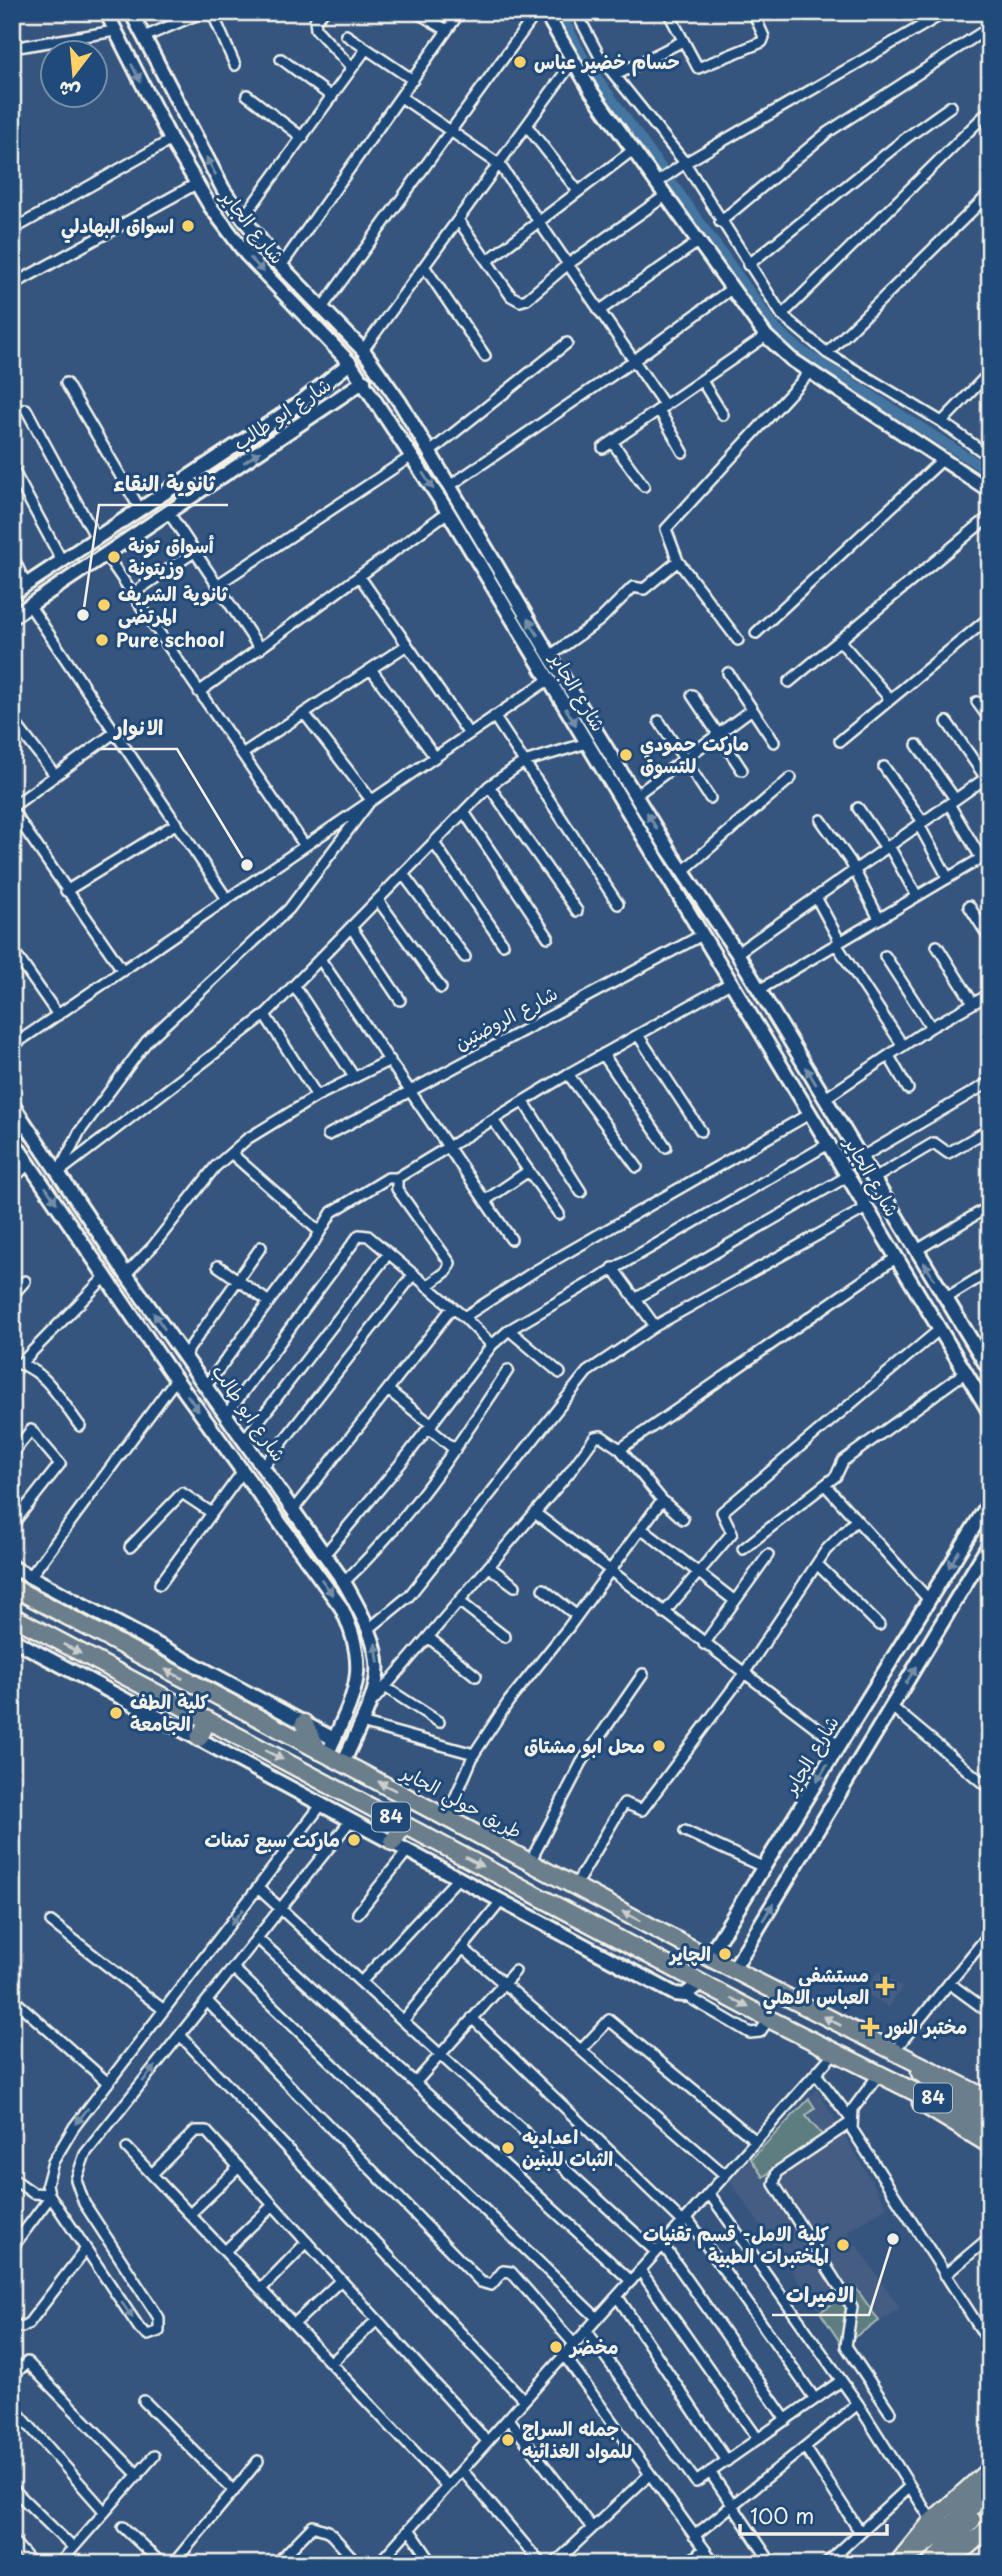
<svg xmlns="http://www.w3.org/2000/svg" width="1002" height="2576" font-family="'Playpen Sans','Playpen Sans Arabic',sans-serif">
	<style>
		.built { fill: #445d82 }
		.green { fill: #5d7d81; stroke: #a8b7b4; stroke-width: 2 }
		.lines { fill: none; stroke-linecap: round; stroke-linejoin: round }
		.canal { stroke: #4475a1; stroke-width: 10 }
		.minor-casing { stroke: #f4f1e8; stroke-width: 14 }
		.tertiary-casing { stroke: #f4f1e8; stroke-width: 18 }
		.secondary-casing { stroke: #f4f1e8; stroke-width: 18 }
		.trunk-casing { stroke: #f4f1e8; stroke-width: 21 }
		.minor { stroke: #1f4a7a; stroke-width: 9 }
		.tertiary { stroke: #1f4a7a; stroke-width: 12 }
		.secondary { stroke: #1f4a7a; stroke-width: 12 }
		.trunk { stroke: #6b7e8b; stroke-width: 16 }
		.oneway { fill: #748da6 }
		.oneway2 { fill: #cbcecc }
		.poi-dot { fill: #ffd166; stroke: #1f4a7a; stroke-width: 2.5 }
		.labels { text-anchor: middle; stroke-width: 6; stroke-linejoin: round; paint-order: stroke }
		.shield { fill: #1f4a7a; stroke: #b4bfc7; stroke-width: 2 }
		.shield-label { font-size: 18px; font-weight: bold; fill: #f4f1e8 }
		.poi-label { font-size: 19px; font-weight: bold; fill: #f4f1e8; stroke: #1f4a7a; text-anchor: start }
		.street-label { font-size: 19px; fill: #f4f1e8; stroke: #1f4a7a }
		.leader { fill: none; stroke: #f4f1e8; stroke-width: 2.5 }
		.callout-dot { fill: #f4f1e8; stroke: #1f4a7a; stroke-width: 2.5 }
		.callout-label { font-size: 21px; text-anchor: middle; font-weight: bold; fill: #f4f1e8; stroke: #1f4a7a; stroke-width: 6; stroke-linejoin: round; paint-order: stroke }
	</style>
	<rect width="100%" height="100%" fill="#35557f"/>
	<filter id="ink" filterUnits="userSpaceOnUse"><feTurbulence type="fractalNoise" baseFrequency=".0143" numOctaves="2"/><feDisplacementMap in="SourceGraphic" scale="14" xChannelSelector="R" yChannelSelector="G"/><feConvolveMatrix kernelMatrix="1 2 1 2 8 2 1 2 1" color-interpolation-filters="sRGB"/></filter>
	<g filter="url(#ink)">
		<path class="built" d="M878,1971L902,1987L889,2007L864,1993Z
			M817,2089L887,2207L847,2232L900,2308L842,2345L730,2181Z"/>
		<path class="green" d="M809,2099L815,2108L806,2116L822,2135L763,2177L751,2159Z
			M856,2288L879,2321L842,2345L820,2312Z"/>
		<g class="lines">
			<path class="canal" d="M560,12L585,61L776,329L802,351L990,472"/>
			<g class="minor-casing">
				<path id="minor" d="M212,12L235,65
					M323,12L315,20L316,29L352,68
					M416,12L447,30
					M576,12L600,57L685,163L782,315L827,353L942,422L990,457
					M668,12L698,68L762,42L764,37L753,12
					M346,35L413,80
					M144,37L203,12
					M12,48L115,31
					M281,59L332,97
					M616,75L683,41
					M247,95L303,138
					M401,97L500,165L665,406
					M527,126L578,191
					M656,183L685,163L946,12
					M243,218L366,49
					M459,221L511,296L520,301L527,299L567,265L665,196
					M720,222L828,132L990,27
					M12,230L171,140
					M487,261L633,150
					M748,265L906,138L951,106
					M281,266L460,12
					M426,269L485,356
					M12,285L196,184
					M322,308L537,12
					M599,311L698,242
					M782,315L990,110
					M363,350L572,63
					M827,353L990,193
					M702,381L723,415
					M66,383L140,509
					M26,409L96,538
					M659,410L683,452
					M942,422L990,372
					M612,442L644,486
					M603,448L766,336
					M430,452L567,343
					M12,468L62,561
					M451,485L633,361L731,289
					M169,513L260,649
					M12,555L26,585
					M106,555L305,846
					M360,577L469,734
					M217,585L412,456
					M132,594L194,552
					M30,606L227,899
					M756,633L942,460
					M738,640L678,561L666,529L810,372
					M839,640L890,699
					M550,656L600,620L633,587L644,589L678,561
					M371,669L435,757
					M728,673L774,742
					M789,682L990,516
					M199,692L448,512
					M692,695L742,770
					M977,702L990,720
					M494,716L618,904
					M12,719L55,775
					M659,721L710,798
					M947,722L990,784
					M840,741L990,617
					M917,745L955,799
					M242,754L407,645
					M884,767L923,822
					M489,786L577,911
					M636,795L752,709
					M949,804L981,858
					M12,807L114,733
					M858,808L886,848
					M12,810L123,971
					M464,812L548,937
					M821,820L850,861L879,919
					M919,825L948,878
					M434,843L503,944
					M889,846L917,896
					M683,871L791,778
					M403,874L465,957
					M66,891L177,823
					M816,897L840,942
					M378,900L441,988
					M969,906L990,939
					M351,927L400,1000
					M836,944L903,1046
					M937,946L973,1003
					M12,949L58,1015
					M737,953L990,775
					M885,956L931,1027
					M320,959L511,1239
					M294,985L354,1077
					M759,990L990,853
					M265,1015L317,1096
					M638,1035L701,1131
					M12,1046L548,680
					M603,1054L666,1147
					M889,1056L908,1089
					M568,1074L637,1167
					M824,1099L931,1027L990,994
					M524,1102L581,1192
					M493,1120L559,1214
					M328,1135L702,935
					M231,1153L320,1232
					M860,1158L990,1082
					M59,1171L80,1131L147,1041L289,909L371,800L304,713
					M58,1173L265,1015L489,786L524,762L587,743
					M873,1179L934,1143L948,1153L990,1129
					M12,1180L29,1163
					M486,1200L527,1172
					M917,1250L990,1206
					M218,1266L269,1302
					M613,1268L655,1326
					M126,1274L153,1246L215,1167L247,1139L317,1096L390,1060
					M427,1286L447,1271L450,1263L397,1189V1178L568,1074L732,982
					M12,1296L25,1281
					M946,1298L990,1271
					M635,1299L848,1176
					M464,1317L492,1345
					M509,1330L560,1373
					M184,1356L261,1247
					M12,1363C43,1364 63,1404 80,1426
					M20,1364L106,1276
					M206,1386L314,1242L332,1212L388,1178H397
					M388,1390L432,1425
					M227,1414L359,1235L368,1236L464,1317L535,1271L811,1113
					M429,1428L455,1450
					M244,1440L388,1254
					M620,1449L662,1500L683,1519
					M12,1454L31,1430L60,1464L12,1525
					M263,1467L414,1274
					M825,1485L929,1600
					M293,1510L452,1308
					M535,1513L839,1745
					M641,1528L735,1601
					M130,1547L182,1493L212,1513
					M743,1549L836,1476L843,1461L967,1371
					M324,1555L406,1457L492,1345L509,1330L830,1143
					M817,1564L879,1625
					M489,1567L515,1586
					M30,1577L176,1379
					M344,1582C409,1521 459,1444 508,1370
					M160,1584L243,1471
					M543,1589L577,1616
					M459,1601L505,1637
					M664,1613L732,1533L722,1512L940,1329
					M370,1628L409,1596L587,1372L655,1326L866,1208
					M428,1637L476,1676
					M704,1644L768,1555
					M385,1687L439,1722
					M374,1700L569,1473L595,1437L601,1436L620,1449L897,1257
					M892,1707L990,1789
					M361,1723L474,1754
					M322,1804L74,2127L53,2162L47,2184L49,2194L140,2329L148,2335L159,2331V2318L84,2203L76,2180L85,2154L351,1820
					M447,1817L474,1754L509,1701L568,1628L662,1500
					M685,1831L765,1868
					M530,1862L582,1762L643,1674
					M575,1886L624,1803L642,1810L743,1675L826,1550L856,1520
					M259,1889L656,2252
					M358,1913L408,1850
					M51,1922L164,2010
					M257,1938L631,2281
					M464,1949L725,2175
					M233,1968L597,2318
					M361,1982L459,1877
					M949,1983L990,2013
					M685,1995L750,2033L760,2032L769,2019
					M12,1998L107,2082
					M207,2001L481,2282L491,2285L503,2271L511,2272L574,2344
					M472,2018L683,2222
					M403,2021L502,1900
					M180,2035L524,2400
					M581,2050L609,2020L756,2141
					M893,2052L990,1933
					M816,2074L850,2118
					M879,2074L853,2109L852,2129L990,2344
					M415,2083L515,1971
					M850,2123L777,2172L774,2184L852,2307L846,2346L890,2412
					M127,2148L447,2486
					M152,2174L195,2131H206L487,2441
					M12,2178L33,2193L49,2194
					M709,2193L858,2404L932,2521
					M190,2214L239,2167
					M687,2218L815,2399
					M663,2245L786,2420
					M12,2248L50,2197
					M225,2251L273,2205
					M640,2270L758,2439
					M945,2275L990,2237
					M261,2289L307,2242
					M617,2296L727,2461
					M12,2324L22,2327L29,2323L85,2250
					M294,2324L341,2280
					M586,2330L696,2482L841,2381
					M564,2355L715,2564
					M331,2363L377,2320
					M12,2377L27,2362L138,2475
					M144,2401L234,2491
					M12,2406L105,2512
					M508,2418L592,2528
					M805,2447L860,2532
					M462,2470L541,2564
					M710,2472L772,2564
					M12,2488L73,2548
					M123,2527L162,2564
					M409,2529L433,2564
					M694,2536L858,2404
					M12,2540L33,2564
					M59,2564L154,2456
					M173,2564L258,2461
					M276,2564L313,2526L328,2531L358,2564
					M378,2564L835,2052
					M554,2564L650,2474
					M687,2564L704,2549
					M826,2564L910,2486"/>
			</g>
			<g class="tertiary-casing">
				<path id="tertiary" d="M106,12L171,140L210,206L246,254L350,363L448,512L990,1413
					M131,12L223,189L243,218L281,266L363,350L401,404L550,656L670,852L737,953L990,1371
					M545,12L591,91L766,336L791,359L990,491
					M12,594L297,405L350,363
					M12,617L364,381
					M12,1104L126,1274L344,1582C394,1669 383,1676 343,1763
					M12,1139L167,1367L341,1607C372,1670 354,1695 327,1755
					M708,1957L990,1501
					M733,1970L990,1543"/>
			</g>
			<g class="secondary-casing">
				<path id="secondary" d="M12,1567L334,1739
					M12,1639L675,1994L685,1995L701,1982"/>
			</g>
			<g class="trunk-casing">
				<path id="trunk" d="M12,1587L708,1957L990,2100
					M12,1616L769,2019L985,2127
					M304,1723L319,1751
					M199,1738L208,1720
					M393,1842L404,1824
					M920,2073L990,2115
					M921,2103L990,2145
					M913,2553L953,2524L990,2490
					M897,2564L932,2521L990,2469
					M931,2564L972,2520
					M947,2564L990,2527"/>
			</g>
			<use href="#minor" class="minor"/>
			<use href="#tertiary" class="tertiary"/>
			<use href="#secondary" class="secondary"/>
			<use href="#trunk" class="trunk"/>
		</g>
		<defs><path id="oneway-solid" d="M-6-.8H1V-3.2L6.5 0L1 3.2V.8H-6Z" transform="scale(1.75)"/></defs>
		<g class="oneway">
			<use href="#oneway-solid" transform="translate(136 73) rotate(63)"/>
			<use href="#oneway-solid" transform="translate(211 166) rotate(-118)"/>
			<use href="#oneway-solid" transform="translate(257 265) rotate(46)"/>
			<use href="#oneway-solid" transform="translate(252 457) rotate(-34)"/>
			<use href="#oneway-solid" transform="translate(428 481) rotate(57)"/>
			<use href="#oneway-solid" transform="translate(533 627) rotate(-120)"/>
			<use href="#oneway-solid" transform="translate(571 717) rotate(58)"/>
			<use href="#oneway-solid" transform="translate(652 821) rotate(-121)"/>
			<use href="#oneway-solid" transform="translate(811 1076) rotate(-121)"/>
			<use href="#oneway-solid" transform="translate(51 1195) rotate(56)"/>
			<use href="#oneway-solid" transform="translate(929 1271) rotate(-122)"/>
			<use href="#oneway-solid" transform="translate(159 1321) rotate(-125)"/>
			<use href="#oneway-solid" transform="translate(193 1403) rotate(54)"/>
			<use href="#oneway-solid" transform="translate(954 1559) rotate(122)"/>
			<use href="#oneway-solid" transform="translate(327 1587) rotate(54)"/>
			<use href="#oneway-solid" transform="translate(377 1653) rotate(-99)"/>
			<use href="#oneway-solid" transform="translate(911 1675) rotate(-59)"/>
			<use href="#oneway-solid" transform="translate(822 1773) rotate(121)"/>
			<use href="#oneway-solid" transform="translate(768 1912) rotate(-59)"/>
			<use href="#oneway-solid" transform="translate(237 1917) rotate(128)"/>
			<use href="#oneway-solid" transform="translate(149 2074) rotate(-51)"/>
			<use href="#oneway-solid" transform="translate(82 2116) rotate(127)"/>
			<use href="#oneway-solid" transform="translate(127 2310) rotate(55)"/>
		</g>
		<g class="oneway2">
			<use href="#oneway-solid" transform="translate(72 1649) rotate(28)"/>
			<use href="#oneway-solid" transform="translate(174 1674) rotate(-152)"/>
			<use href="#oneway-solid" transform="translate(274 1755) rotate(27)"/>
			<use href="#oneway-solid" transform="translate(387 1786) rotate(-153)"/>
			<use href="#oneway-solid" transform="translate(474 1862) rotate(28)"/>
			<use href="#oneway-solid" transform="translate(631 1916) rotate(-152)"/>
			<use href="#oneway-solid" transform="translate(740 2003) rotate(28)"/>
			<use href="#oneway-solid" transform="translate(832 2021) rotate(-153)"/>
		</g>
	</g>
	<g class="poi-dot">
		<circle cx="520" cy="62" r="7"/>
		<circle cx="188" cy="226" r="7"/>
		<circle cx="114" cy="557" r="7"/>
		<circle cx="104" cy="605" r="7"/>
		<circle cx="102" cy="640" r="7"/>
		<circle cx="626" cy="755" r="7"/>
		<circle cx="116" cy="1713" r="7"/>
		<circle cx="659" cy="1746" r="7"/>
		<circle cx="354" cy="1840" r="7"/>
		<circle cx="725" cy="1954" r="7"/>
		<path d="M881.5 1975.5h7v7h7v7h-7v7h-7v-7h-7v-7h7z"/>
		<path d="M866.5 2016.5h7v7h7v7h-7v7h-7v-7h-7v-7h7z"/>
		<circle cx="508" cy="2148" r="7"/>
		<circle cx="843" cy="2245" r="7"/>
		<circle cx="556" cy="2347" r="7"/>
		<circle cx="508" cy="2440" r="7"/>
	</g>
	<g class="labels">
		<g class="shield">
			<rect x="372" y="1802.5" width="38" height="29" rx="5"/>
			<rect x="914" y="2083.5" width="38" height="29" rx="5"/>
		</g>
		<g class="shield-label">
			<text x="391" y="1823">84</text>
			<text x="933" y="2104">84</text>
		</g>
		<g class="poi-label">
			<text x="534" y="69">حسام خضير عباس</text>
			<text x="174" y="233" text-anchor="end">اسواق البهادلي</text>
			<text x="128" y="553">أسواق تونة<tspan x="128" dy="22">وزيتونة</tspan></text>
			<text x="118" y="601">ثانوية الشريف<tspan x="118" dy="22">المرتضى</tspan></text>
			<text x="116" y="647">Pure school</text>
			<text x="640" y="751">ماركت حمودي<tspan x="640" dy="22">للتسوق</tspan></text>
			<text x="130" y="1709">كلية الطف<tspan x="130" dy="22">الجامعة</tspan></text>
			<text x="645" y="1753" text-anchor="end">محل ابو مشتاق</text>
			<text x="340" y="1847" text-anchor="end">ماركت سبع تمنات</text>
			<text x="711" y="1961" text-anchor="end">الچاير</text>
			<text x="869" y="1982" text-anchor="end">مستشفى<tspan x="869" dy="22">العباس الاهلي</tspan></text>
			<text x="886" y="2034">مختبر النور</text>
			<text x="522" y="2144">اعداديه<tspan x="522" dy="22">الثبات للبنين</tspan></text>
			<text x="829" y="2241" text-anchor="end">كلية الامل- قسم تقنيات<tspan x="829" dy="22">المختبرات الطبية</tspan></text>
			<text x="570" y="2354">مخضر</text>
			<text x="522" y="2436">جمله السراج<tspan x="522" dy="22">للمواد الغذائيه</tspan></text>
		</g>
		<g class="street-label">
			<text transform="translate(253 227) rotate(51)" y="7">شارع الجاير</text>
			<text transform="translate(282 414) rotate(-34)" y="7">شارع ابو طالب</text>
			<text transform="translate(578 692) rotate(59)" y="7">شارع الجاير</text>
			<text transform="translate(506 1018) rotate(-28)" y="7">شارع الروضتين</text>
			<text transform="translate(872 1177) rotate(60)" y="7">شارع الجاير</text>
			<text transform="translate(249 1413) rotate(55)" y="7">شارع ابو طالب</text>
			<text transform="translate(811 1755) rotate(-59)" y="7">شارع الجاير</text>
			<text transform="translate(462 1802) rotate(28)" y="7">طريق حولي الجاير</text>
		</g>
	</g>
	<path class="leader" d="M83 615L99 505H228M247 865L177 749H100M893 2239L869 2315H772"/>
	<g class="callout-dot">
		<circle cx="83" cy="615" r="7"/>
		<circle cx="247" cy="865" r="7"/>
		<circle cx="893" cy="2239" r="7"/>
	</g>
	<g class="callout-label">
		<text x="164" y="491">ثانوية النقاء</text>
		<text x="139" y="735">الانوار</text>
		<text x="820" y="2302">الاميرات</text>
	</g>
	<rect width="1002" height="2576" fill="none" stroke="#1f4a7a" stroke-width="42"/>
	<rect x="21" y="21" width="960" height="2534" fill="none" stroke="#f4f1e8" stroke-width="2.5" filter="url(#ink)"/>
	<g transform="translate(74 74) rotate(196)"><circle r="33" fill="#1f4a7a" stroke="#748da6" stroke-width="2"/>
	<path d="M0-5L12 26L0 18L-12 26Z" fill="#ffd166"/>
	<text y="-10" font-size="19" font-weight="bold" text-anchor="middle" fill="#f4f1e8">ش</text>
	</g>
	<path d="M740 2524v10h147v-10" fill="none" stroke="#f4f1e8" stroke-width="3.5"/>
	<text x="750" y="2524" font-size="21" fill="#f4f1e8" stroke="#1f4a7a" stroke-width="5" paint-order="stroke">100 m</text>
</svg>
